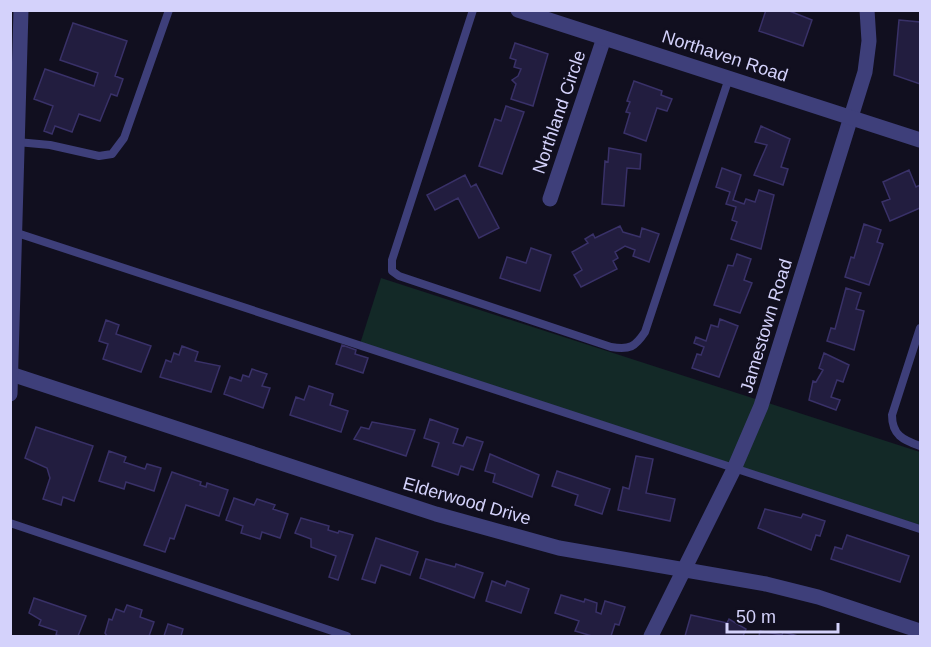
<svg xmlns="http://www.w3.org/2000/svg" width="931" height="647" font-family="Arial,sans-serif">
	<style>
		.green { fill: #132927 }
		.building { fill: #221d3f; stroke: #393168; stroke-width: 1.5 }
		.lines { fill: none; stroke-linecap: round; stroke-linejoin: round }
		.service { stroke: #3e3f7a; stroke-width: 8 }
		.minor { stroke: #3e3f7a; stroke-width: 15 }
		.tertiary { stroke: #3e3f7a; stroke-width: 15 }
		.labels { text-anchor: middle; stroke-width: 5; stroke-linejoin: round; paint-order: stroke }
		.street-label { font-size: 18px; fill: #d4d2fb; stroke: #110f1f }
	</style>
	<rect width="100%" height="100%" fill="#110f1f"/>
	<path class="green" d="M381,278L920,452V525L360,344Z"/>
	<path class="building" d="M766,10H787L812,20L803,46L759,31Z
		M899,20L920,22V84L894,75Z
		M73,23L127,41L115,76L123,79L117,96L111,94L100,121L79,114L72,132L55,126L52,134L44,131L53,106L34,99L45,69L94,86L98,73L60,60Z
		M515,43L548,54L533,106L511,99L516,84L512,80L518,76L521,69L514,67L516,60L510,58Z
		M634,81L662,91L661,95L672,99L667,111L657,108L646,141L624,133L630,113L626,112L630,102L627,101Z
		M506,106L524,112L502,174L479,166L495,119L501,121Z
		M761,126L790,139L781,167L788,169L783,185L754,175L767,145L755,142Z
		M609,148L641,154L640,169L627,168L624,206L602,204L605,161L608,162Z
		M722,168L741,175L733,200L744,204L746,199L755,202L759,190L774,195L761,249L731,239L737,222L732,220L736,207L726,204L730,192L716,187Z
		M909,170L916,187L920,185V208L890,221L882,202L890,199L883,182Z
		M465,175L471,187L476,184L499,228L479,238L458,198L435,210L427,195Z
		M864,224L881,230L877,242L883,244L869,285L845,277L851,257L854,258Z
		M620,226L623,232L640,237L642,228L659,234L649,262L633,256L635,250L625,246L615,252L618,258L613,261L617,269L581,287L574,275L582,270L572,252L588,243L585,239L593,234L595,238Z
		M531,248L551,255L540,291L500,278L507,257L526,263Z
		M737,254L751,259L744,280L752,283L740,313L714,305L728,265L733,266Z
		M846,288L861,293L856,309L864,311L854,350L827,341L831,328L835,329Z
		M720,319L738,326L719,377L692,368L697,354L701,355L704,347L694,343L696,337L706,341L711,325L718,327Z
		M106,320L119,325L116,334L151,346L141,372L103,359L108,344L99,341Z
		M342,345L356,350L355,354L368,358L363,373L336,364Z
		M182,346L198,352L195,361L220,366L211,392L160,377L166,360L171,362L174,353L179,355Z
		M824,353L849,365L843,382L837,380L831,397L840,400L836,410L809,400L813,381L816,382L823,370L819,368Z
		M252,369L267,374L262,386L270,388L263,408L224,394L230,377L241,381L243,375L249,377Z
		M309,386L333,394L330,405L348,411L341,432L290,415L296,397L304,400Z
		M430,419L458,429L453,443L463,446L467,437L483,442L473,470L461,466L458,475L432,466L439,443L424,438Z
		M372,422L415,430L406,456L354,439L361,427L369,429Z
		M36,427L93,446L74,501L63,497L61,505L43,499L50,478L47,468L25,458Z
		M109,451L126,457L124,462L145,469L147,464L161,468L154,491L126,482L124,489L99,481Z
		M490,454L539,475L532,497L493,482L495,474L485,471Z
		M636,456L653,459L646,493L675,499L670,521L618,510L623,487L629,489Z
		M557,471L610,489L602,514L575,505L578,495L552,486Z
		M172,472L201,482L200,485L206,487L207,483L228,490L219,516L186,505L174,539L170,538L165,552L144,545Z
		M234,498L254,505L257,499L275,505L273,509L288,514L280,538L262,532L260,539L241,533L243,526L226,520Z
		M765,509L801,518L803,514L825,521L820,536L816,535L811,550L758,528Z
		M301,518L329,526L328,530L338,533L339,531L353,535L338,580L329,577L336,556L311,547V539L295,533Z
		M847,535L909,556L900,582L831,559L835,547L842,549Z
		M376,538L418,552L410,575L381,565L375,583L362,579Z
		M426,559L455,567L456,564L483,573L474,598L420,578Z
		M492,581L505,586L507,581L529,589L521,613L486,601Z
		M561,595L584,602L585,599L597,603L596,612L601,614L605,601L625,607L619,625L615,624L611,636H592L575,631L579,621L555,613Z
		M34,598L86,616L78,636H62L56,635L57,631L39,625L41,620L29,613Z
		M127,605L142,610L140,617L154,622L149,636H107L105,633L109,619L112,620L116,609L124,612Z
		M691,615L727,623L729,619L746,629L743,636H685Z
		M168,624L183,629L181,636H164Z
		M760,631L782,635L783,632L798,636H759Z"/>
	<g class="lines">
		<path class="service" d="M473,10L392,260V271L399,276L611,347C630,350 635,347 645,332L729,78
			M17,142L50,145L99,156L112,154L124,138L169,10
			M14,232L920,529
			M920,328L892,415C892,435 903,440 920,446
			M10,523L347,636"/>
		<path class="minor" d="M550,199L604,38
			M11,374L436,514L559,548L766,584L818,597L920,631
			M651,636L734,469L761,406L865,72L869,41L867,10"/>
		<path class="tertiary" d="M518,10L920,140
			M10,394L21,10"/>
	</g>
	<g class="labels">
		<g class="street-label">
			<text transform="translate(725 56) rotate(18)" y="6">Northaven Road</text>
			<text transform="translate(559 112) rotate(-71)" y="6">Northland Circle</text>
			<text transform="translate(766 326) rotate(-73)" y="6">Jamestown Road</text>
			<text transform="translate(467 501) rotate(16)" y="6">Elderwood Drive</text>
		</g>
	</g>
	<rect width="931" height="647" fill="none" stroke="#d4d2fb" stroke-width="24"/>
	<path d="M727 623v9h111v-9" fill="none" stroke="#d4d2fb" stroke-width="3"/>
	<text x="736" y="623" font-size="18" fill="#d4d2fb" stroke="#110f1f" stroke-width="4.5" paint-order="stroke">50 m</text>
</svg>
